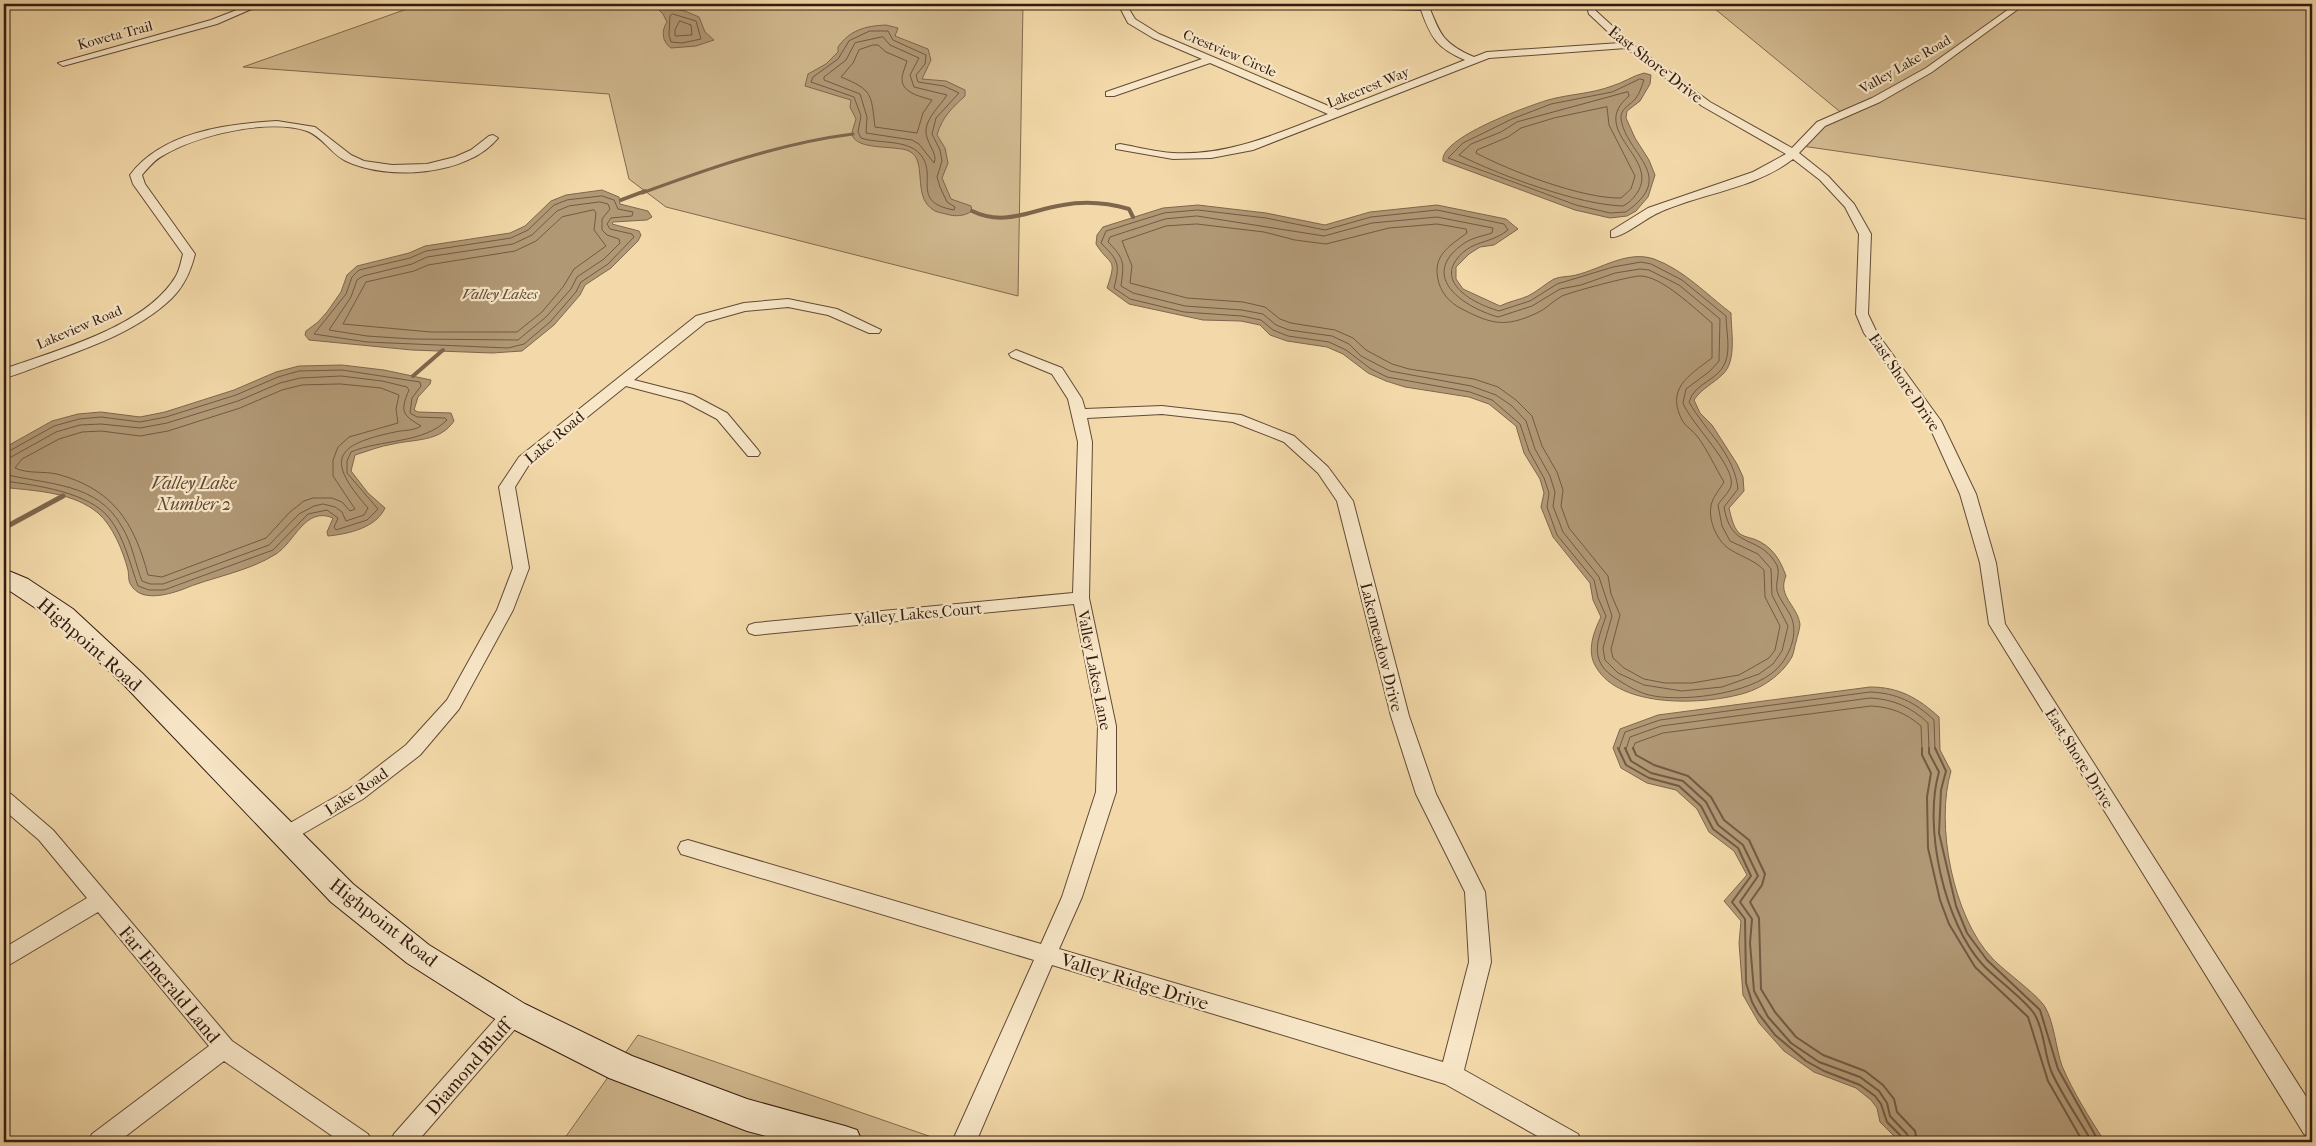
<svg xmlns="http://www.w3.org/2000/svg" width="2316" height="1146" font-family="'IM FELL French Canon',serif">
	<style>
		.green { fill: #d2b98f; stroke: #826a4f }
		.water { fill: #b19875; stroke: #7e664c }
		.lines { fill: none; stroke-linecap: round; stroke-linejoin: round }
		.shore-far1 { stroke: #725a42; stroke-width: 1 }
		.shore { stroke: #725a42; stroke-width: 2 }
		.stream-far2 { stroke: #7e664c; stroke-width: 3 }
		.stream-far1 { stroke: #7e664c; stroke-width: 4 }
		.stream { stroke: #7e664c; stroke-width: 5 }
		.street-casing { stroke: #624a36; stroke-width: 2 }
		.secondary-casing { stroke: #321b0f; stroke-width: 2 }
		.street { fill: #f7e6c7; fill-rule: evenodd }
		.secondary { fill: #f7e6c7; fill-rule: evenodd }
		.labels { text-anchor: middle; stroke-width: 4.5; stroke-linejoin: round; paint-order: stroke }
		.far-street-label { font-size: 14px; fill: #321b0f; stroke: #f7e6c7 }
		.far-water-label { font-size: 15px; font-style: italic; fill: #5e4733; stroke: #f7e6c7 }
		.street-label { font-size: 16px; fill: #321b0f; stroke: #f7e6c7 }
		.water-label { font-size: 18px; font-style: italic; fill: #5e4733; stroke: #f7e6c7 }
		.near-street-label { font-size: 19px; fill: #321b0f; stroke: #f7e6c7 }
	</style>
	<rect width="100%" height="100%" fill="#f3d9a9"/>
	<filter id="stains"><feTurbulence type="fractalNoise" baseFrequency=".004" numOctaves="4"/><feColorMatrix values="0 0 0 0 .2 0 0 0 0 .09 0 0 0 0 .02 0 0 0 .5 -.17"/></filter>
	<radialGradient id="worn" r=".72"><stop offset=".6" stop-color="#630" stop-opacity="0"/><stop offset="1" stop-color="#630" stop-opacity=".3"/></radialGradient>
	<path class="green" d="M421,4H1023L1018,296L666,207L629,179L609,94L243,67Z
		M1714,4H2297L2312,9V220L1802,146L1807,132L1844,115L1715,9Z
		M638,1035L946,1142H562Z"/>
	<path class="water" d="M664,7L685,11L699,17L705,32L714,40L696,46L671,48C662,42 661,31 667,22L663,14L658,9Z
		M886,25L898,28L895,36L928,49L931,60L922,79L946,81L965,90V96C952,108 942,117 937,135L945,148L948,163L942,178L951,199L971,206L972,211C965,216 955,217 946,214C942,213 935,212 932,209C912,195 928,160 909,151C897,145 855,151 852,134C852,130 855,123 856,119L850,107L851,100L805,86L808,74L826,64L838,52V47C850,30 865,26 886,25Z
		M1644,73L1651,75L1650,84L1640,101L1627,111L1626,118L1635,138L1649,160L1655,175L1648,197L1636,211L1627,216L1610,218L1575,210L1443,161C1439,138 1528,106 1548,100C1569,94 1591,94 1612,86C1623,83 1632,76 1644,73Z
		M602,190L619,197L620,204L648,211L652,217L647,220L613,222L612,224L639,231L641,235L638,241L611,268L585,285L580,295L554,325L522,351L492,353L412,350L309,340L305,335L306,331L318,322L327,312L341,292L347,275L357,266L409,253L425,246L510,233L525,226L551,201L566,195Z
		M1198,205L1266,213L1325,225L1370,212L1437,205L1506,219L1518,229L1494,245L1480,247L1469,254L1456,267V279L1463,289L1500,306C1510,301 1519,300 1528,296C1538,291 1545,284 1554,279C1561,276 1569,277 1576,275C1601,269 1627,250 1654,259C1684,270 1706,294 1731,313C1731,331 1737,361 1723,374C1713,384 1702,388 1694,400L1700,413L1712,425L1737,464L1743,477L1744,491L1729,508C1731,516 1733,527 1739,533C1742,536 1750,538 1754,539C1772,546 1780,559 1786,576C1777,596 1797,605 1800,624C1800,629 1797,637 1796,642C1794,648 1794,655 1790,660C1781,675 1762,688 1745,693C1705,705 1620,709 1596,667C1586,651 1594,631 1601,617L1593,600L1590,583L1553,537L1541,507L1544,493L1540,479L1524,453L1516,426L1489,404L1469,397L1405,387L1386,381L1368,373L1343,354L1327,347L1287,341L1270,335L1260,325L1241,321L1203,320L1129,304L1107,288C1118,256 1110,267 1096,244L1097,235L1103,227L1163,208Z
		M342,365L384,370L431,380L430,384L418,397L414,410L418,412L451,413L454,421C440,442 415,439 393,444C380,446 368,451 355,455L351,471L368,493L385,508C376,528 348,534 328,536L327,532L333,518C305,506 295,542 276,554C248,572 211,577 181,590C166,595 141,602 131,585C128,581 129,576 128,570C123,551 113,526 98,513C74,493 39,491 10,488L4,485V451L11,444L52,421L78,414L101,412L140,417L165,412L234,390L276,372L299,366Z
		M1870,687C1899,687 1918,698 1939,717L1940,750L1951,771C1935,824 1953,917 1992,958C2004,971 2037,994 2045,1007C2054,1022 2056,1049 2062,1066C2073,1092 2090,1119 2105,1142H1900L1880,1122L1877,1108L1871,1100L1856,1088L1814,1072L1784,1051L1759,1023L1743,995L1739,943L1741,921L1724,901L1747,875L1734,851L1709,832L1697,809L1676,790L1647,783L1621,768L1613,748L1620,729L1658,715Z"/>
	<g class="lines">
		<path class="shore-far1" d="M673,14L696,21L701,39L682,43L671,42L669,35L670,16Z
			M680,21L691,25L692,35L675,36V30Z
			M870,31H888L893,40L926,55L925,64L916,75L918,82L944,86L959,93L936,118L932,134L940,150L942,161L937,177L940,187L947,202L955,207L954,210C909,202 939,176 920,154C907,139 878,144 861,138L858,132L861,116L854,97L811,82L813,77L838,59L849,41Z
			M883,37L890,45L919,58L910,75L914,87L947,95C940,106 928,116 926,129C924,141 939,154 934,163L919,144L912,140L866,133L867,117L860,94L824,80V77L846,60L855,43Z
			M873,45H878L886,52L907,61C906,65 904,69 903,73C897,92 919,96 932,100L923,113L917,133L875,127C871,94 873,90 841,77L853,63L859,50Z
			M1640,79L1644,80C1642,85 1640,93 1636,98C1631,105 1620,108 1621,119C1627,156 1678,175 1626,212L1610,213L1576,205L1448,158L1463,143L1512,119L1551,104L1612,92Z
			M1628,92L1629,96C1587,131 1661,158 1637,193C1633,199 1629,203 1623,206C1579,205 1499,175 1459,155L1471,144L1501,132L1517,122Z
			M1607,107L1609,125L1635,176L1631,189L1621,198C1583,199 1510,171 1476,153L1477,150L1508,137L1521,128L1554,118Z
			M602,196L614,200L618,209L633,212L632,216L611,218L607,224L610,229L632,234L634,237L608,264L581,282L576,292L550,322L524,344L508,348L367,342L314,334L346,294L352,277L359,270L410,258L426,251L511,238L528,230L554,205L567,200Z
			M600,202L608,204L610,209L602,219V230L607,235L619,239L620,243L604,259L577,277L571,289L546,317L518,340L412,339L367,336L329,330L351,297L357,280L363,276L412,264L427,257L513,244L532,235L557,211L569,206Z
			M594,210L596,213L594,230L606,246L574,269L563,287L542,312L517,332H431L343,324L366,282L414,271L428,265L515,251L536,241L562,217Z
			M1198,210L1266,218L1325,230L1371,217L1437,210L1504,224L1508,230C1493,242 1478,241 1466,250C1429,279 1471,303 1499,311L1530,301L1557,284L1613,267L1641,262L1651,264L1682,280L1726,316C1726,330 1731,349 1725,363C1718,381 1695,382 1689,402C1706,432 1734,453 1738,489L1724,507C1731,550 1757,534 1775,562C1782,571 1775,581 1777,591C1779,598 1784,604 1788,611C1799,627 1793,648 1782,663C1761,693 1687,702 1654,696C1642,694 1633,689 1623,683C1612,676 1601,670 1598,656C1595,643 1602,629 1606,616L1598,598L1594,580L1557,535L1547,507L1549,493L1544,478L1529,451L1520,424L1492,400L1470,392L1387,377L1371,369L1346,350L1329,342L1288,336L1273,330L1261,320L1242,316L1184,312L1130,299L1114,288C1120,264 1119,261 1101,243L1106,231L1164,213Z
			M1197,216L1324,236L1372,223L1437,217L1493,228L1492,233C1483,236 1475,237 1466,242C1417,274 1460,306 1498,317L1532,306L1560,289L1581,285L1615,273L1640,269L1649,270L1679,285L1720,319L1719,361L1710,371L1686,389L1683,403C1691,424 1736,466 1731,486C1729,493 1721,499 1718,505L1722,526L1730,541L1758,554L1771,569L1772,595L1788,626L1782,651L1773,664L1759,674L1722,687L1682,691L1644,685L1618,673L1605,660L1603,648L1612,616L1599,577L1563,532L1553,506L1555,492L1550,476L1535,449L1526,421L1512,406L1496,395L1471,386L1390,371L1361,356L1349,344L1332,336L1289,330L1276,325L1263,314L1242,310L1185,306L1133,293L1121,286C1124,263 1125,259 1108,242L1110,237L1165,219Z
			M1197,224L1264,232L1295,240L1326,244L1389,228L1437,224L1466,229L1467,233C1455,242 1437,252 1437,270C1437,287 1446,301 1462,309C1491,324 1505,328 1537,313C1546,309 1553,301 1562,296C1571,292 1630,276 1640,276C1662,276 1695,309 1712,323V358C1688,376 1665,389 1683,422C1687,427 1693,431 1697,436C1707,449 1715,467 1724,482C1720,489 1712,498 1711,506C1708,521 1718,543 1731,550C1742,557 1754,560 1764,570L1765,597L1780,626L1775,650L1769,658L1739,675L1692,683H1665L1644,679L1624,668L1613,658L1611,649L1620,615L1611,594L1608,576L1569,528L1561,506L1563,490L1557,472L1542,446L1532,416L1516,400L1498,387L1474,379L1409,369L1392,364L1366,350L1353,338L1335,330L1291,323L1280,319L1265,307L1243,302L1187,298L1130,283L1132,266L1122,241L1166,226Z
			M341,384L381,388L399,395L396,409L398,423L349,437L338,447L333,460V476L355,509L350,511L342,502L332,498H313L304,501L290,512L266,538L162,577L148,575C134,522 113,489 57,474C43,471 28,474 15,468L22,459L59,439L82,432L101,431L140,436L168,431L240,408L282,390L302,385Z
			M4,454L54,426L79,419L101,417L140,422L166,417L236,395L278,377L299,371L342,370L420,382L421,386L412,398L410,413L417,417L445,418L447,420C423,444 381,439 351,452L347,461V473L378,509L367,520L336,530L334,527L338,518L327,510L308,514L273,550L164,590H149L138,586C130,564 124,537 110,519C90,492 35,485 4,481
			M4,461L56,432L80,425L101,424L140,428L167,423L238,401L280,383L300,378L341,376L382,381L407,387L409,390C400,411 402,415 421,426C414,431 403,430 395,432C333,445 326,460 368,508L364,515L346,521L342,512L335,507L323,504L314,506L299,514L269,545L163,584H150L142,581C135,563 132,543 122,527C98,482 47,485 4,474
			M1619,749L1625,732L1660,720L1870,692C1896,693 1915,702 1934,720L1935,749
			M1626,749L1630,737L1661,726L1870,698C1893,699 1911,707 1928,723L1929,749
			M1633,749L1635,743L1663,733L1871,706C1891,707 1906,713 1921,726L1922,749"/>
		<path class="shore" d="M1618,748L1626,765L1649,778L1679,786L1701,806L1713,829L1738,848L1751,876L1732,902L1745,919L1746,983L1752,1002L1758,1013L1775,1035L1806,1061L1824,1071L1860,1085L1875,1096L1881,1104L1887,1122L1900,1135L1903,1142
			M1625,748L1631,761L1651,773L1683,781L1706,802L1718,825L1743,845L1758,876L1740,902L1752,919L1750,943L1754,991L1768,1017L1791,1043L1819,1062L1860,1077L1879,1091L1887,1103L1890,1116L1907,1134L1910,1142
			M1633,748L1636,755L1654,765L1688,776L1711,797L1724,820L1749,840L1765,874L1762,885L1750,902L1759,918L1761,989L1775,1012L1796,1037L1823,1055L1865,1071L1883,1085L1894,1099L1897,1112L1915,1131L1917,1142
			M1922,748V755L1931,773L1927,797L1928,848L1940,900L1949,924L1975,967L2028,1017L2048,1081L2083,1142
			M1929,748V753L1939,772C1923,826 1944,923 1983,965C1995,978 2028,1002 2035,1015C2045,1032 2044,1055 2052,1073C2063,1097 2079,1119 2092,1142
			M1935,748L1946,771L1941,790L1939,833L1956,906L1967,933L1987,960L2040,1010L2058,1069L2099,1142"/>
		<path class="stream-far2" d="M642,193C710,168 781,143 853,134"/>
		<path class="stream-far1" d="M621,200L645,191
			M972,211C1005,227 1030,210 1063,205C1085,201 1108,203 1129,209L1133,217
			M413,376L443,350"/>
		<path class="stream" d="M4,528L63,496"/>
		<g class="street-casing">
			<path id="street" d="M252,4H263L217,24L63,66L58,63L211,20Z
				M1118,4H1126L1135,19L1159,34L1338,110L1465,60C1437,48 1431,38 1421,10L1324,7L1320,4H1428C1440,34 1442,43 1474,57L1487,52L1620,43L1589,14L1586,4H1594L1596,11L1631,43L1710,102L1792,148L1817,122L1872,98L1926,68L2016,4H2025L1932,72L1880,102L1825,126L1799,153L1828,176L1854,204L1871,234L1868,314L1877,333L1941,421L1976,494L1996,563L2005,624L2312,1106V1137L2304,1134L1989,624L1980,563L1960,494L1927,421L1864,333L1856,314L1859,234L1845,207L1820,180L1793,159C1755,189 1701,193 1658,213C1646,218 1621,239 1611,237V231L1648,208L1753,172L1786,154L1702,106L1626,48L1489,58L1253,150L1211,158L1173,159L1116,149V145L1120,144C1137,147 1156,152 1173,153C1229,156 1278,133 1328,114L1210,63L1114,96H1106V92L1202,59L1153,38L1128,23Z
				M277,121L315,127L351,155L364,161L392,165L427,164L455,157L471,150L489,136L493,135L498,138C467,176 388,181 346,161C331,154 323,137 307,131C269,118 198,135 164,155C155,159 148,168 142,175L145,184L195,254C191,270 185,285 172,298C138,331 88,348 44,364C31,369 17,375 4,378V369C57,350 146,327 176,276C180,269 181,261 183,254L133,184L130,175C162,132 227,124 277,121Z
				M788,299L837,309L881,330L879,333H869L828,315L788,307L745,311L706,322L634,380L693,395L727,413L758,450L760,453L758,456H748L717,419L683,401L626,386L530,463L515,487L529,568L513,610L459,709L420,755L363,799L292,840L285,843L278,840L275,835L278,830L349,789L406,745L447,700L497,610L513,568L499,487L519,457L696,316L744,303Z
				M1016,350L1062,368L1082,399L1085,409L1162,406L1241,415L1294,436L1328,467L1353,501L1409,716L1436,794L1485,892L1491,962L1464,1070L1578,1134L1582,1142H1548L1445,1084L1052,965L976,1142H952L1034,960L681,854L678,848L681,842L688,840L1041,944L1062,897L1096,792L1098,726L1074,604L755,635L749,633L747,629L749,625L755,623L1073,593L1078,442L1068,399L1052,374L1011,357L1009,354ZM1162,414L1233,422L1284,442L1318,473L1337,501L1391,716L1416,794L1465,892L1469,962L1443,1062L1059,949L1082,897L1116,792V726L1089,598L1092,442L1087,418Z
				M4,792L11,794L53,830L232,1041L368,1134L372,1142H341L224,1061L118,1142H88L92,1134L209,1046L98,912L4,968V948L87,898L39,840L4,810Z
				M514,1004L522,1007L525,1014L522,1021L417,1142H390L394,1134L506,1007Z"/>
		</g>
		<g class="secondary-casing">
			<path id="secondary" d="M4,569L28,579L73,609L142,673L353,884L429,945L525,1004L632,1056L747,1099L845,1126L857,1130L862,1142H788L747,1131L609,1078L503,1024L407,963L331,902L124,685L55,621L4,587Z"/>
		</g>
		<use href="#street" class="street"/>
		<use href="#secondary" class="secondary"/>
	</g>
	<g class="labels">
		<g class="far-street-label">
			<text transform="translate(115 35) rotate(-15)" y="5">Koweta Trail</text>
			<text transform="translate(1230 53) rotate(23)" y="5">Crestview Circle</text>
			<text transform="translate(1905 64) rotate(-30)" y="5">Valley Lake Road</text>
			<text transform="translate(1368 87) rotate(-22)" y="5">Lakecrest Way</text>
			<text transform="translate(79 327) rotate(-23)" y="5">Lakeview Road</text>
		</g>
		<g class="far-water-label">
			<text x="500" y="299">Valley Lakes</text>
		</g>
		<g class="street-label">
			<text transform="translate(1656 64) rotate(38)" y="6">East Shore Drive</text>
			<text transform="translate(1905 382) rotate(56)" y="6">East Shore Drive</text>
			<text transform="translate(554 437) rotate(-40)" y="6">Lake Road</text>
			<text transform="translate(918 613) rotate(-5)" y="6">Valley Lakes Court</text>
			<text transform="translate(1382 647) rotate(76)" y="6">Lakemeadow Drive</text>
			<text transform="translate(1095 670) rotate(79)" y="6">Valley Lakes Lane</text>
			<text transform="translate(2080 758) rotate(58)" y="6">East Shore Drive</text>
			<text transform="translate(356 791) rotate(-34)" y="6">Lake Road</text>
		</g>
		<g class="water-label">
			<text x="194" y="489">Valley Lake<tspan x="194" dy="21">Number 2</tspan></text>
		</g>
		<g class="near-street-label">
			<text transform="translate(90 644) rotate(41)" y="7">Highpoint Road</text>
			<text transform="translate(384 922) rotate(38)" y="7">Highpoint Road</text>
			<text transform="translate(1135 981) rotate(17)" y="7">Valley Ridge Drive</text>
			<text transform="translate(170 984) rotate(50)" y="7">Far Emerald Land</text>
			<text transform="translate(468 1067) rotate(-49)" y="7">Diamond Bluff</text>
		</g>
	</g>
	<rect width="2316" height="1146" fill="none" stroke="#f3d9a9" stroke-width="20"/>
	<rect x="5" y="5" width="2306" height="1136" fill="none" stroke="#321b0f" stroke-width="2.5"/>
	<rect x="10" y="10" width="2296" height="1126" fill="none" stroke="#321b0f"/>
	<rect width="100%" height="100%" filter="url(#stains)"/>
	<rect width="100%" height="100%" fill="url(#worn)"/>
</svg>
